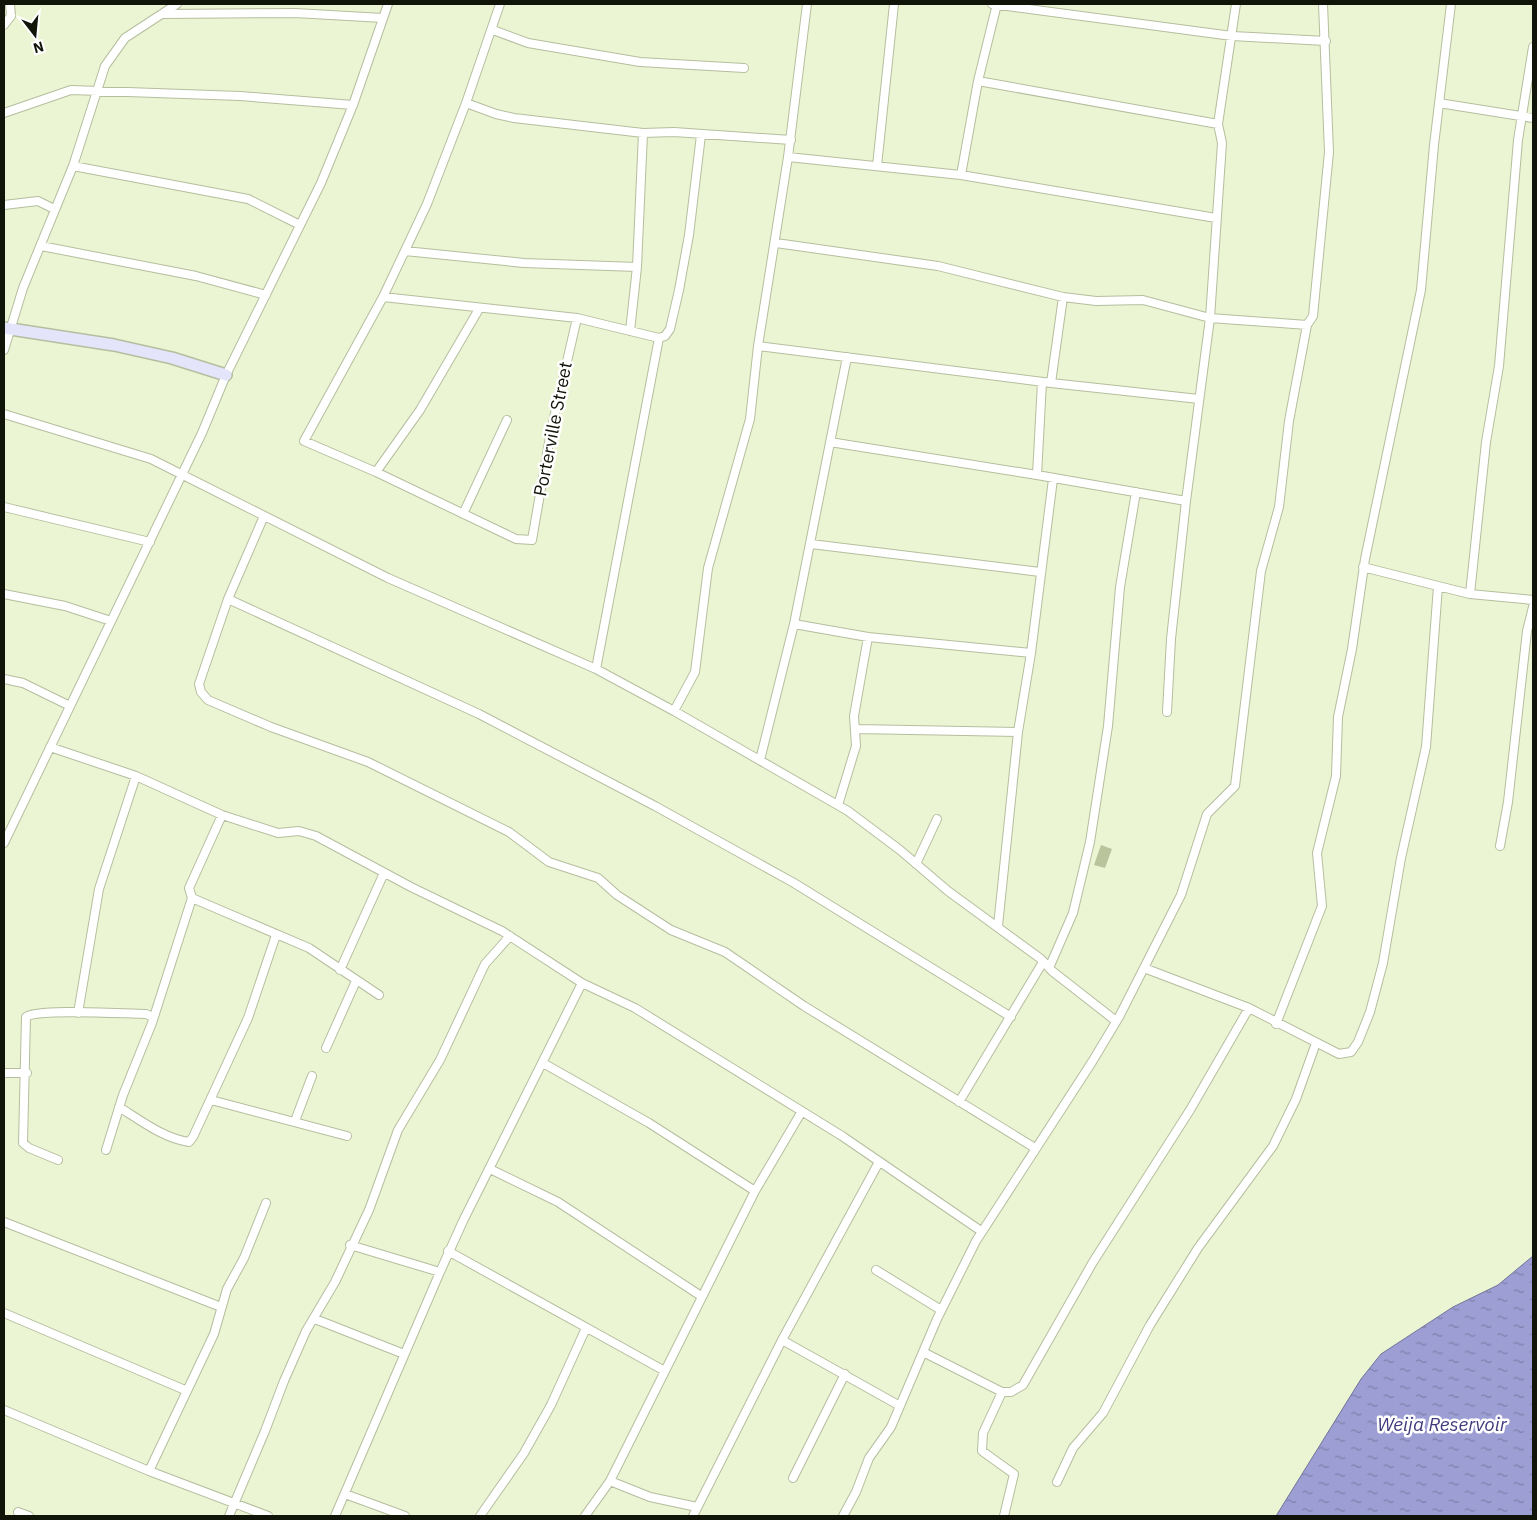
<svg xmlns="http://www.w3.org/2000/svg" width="1537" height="1520" font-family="'IBM Plex Sans',sans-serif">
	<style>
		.grass { fill: #b9c49c }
		.water { fill: url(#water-ripples); stroke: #727597 }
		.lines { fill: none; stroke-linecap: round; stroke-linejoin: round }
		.street-casing { stroke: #b5be9e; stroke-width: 10 }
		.secondary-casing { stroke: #b5be9e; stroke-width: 14 }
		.street { stroke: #fff; stroke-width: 8 }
		.secondary { stroke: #e4e5fb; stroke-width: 11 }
		.labels { text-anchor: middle; stroke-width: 5; stroke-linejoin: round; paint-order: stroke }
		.street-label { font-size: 18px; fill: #111409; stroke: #fff }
		.water-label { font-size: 19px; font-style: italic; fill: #3e3a7c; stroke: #fff }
	</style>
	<defs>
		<pattern id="water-ripples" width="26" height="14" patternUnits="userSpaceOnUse" patternTransform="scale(1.25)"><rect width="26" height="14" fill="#9c9ed4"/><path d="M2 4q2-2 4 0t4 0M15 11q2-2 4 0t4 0" fill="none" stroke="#7e80aa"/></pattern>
	</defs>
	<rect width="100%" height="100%" fill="#ebf4d3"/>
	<path class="grass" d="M1101,845L1112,849L1105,868L1094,865Z"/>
	<path class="water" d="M1533,1256V1516H1276L1361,1379L1381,1354L1453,1307L1498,1285Z"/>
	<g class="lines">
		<g class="street-casing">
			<path id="street" d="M500,4L466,103L427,204L383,297L304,441L376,472L516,539L532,540L551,431L577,318
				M992,4L1232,36L1326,41
				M162,14L295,13L383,18
				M4,25L11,16L10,4
				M493,30L528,43L640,62L744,68
				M978,81L1218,124
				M466,103L496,114L514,118L643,133L674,132L791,140
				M1439,103L1533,118
				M4,113L71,90L240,96L353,105
				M788,157L961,175L1216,218
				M73,166L248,199L300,225
				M877,166L894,4
				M961,175L978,81L997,4
				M4,205L38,201L54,209
				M776,243L938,266L1063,297L1096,301L1143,300L1210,318L1307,325L1313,316L1329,152L1323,4
				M41,246L196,276L266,295
				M405,251L524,263L637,267
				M383,297L577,318L659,338L665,336L670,329L679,290L689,235L701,135
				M630,331L637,267L643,133
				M758,346L1051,383L1199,399
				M4,350L23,288L73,166L105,66L125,38L177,4
				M1051,383L1063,297
				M4,414L151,459L388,578L596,669L674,711L848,811L900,850L948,891L1041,959L1052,971L1116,1021
				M830,442L1037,475L1186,501L1210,318L1222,143L1218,124L1236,4
				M376,472L420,410L479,309
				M1037,475L1042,382
				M4,507L150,542
				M463,514L507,420
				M264,516L228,599L199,684L201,692L208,700L271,727L368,762L509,832L549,862L598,878L617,895L671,930L725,952L804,1006L1035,1148
				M811,544L1040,572
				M1438,586L1470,594L1533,600
				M4,594L65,606L111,621
				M1470,594L1486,442L1499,366L1518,140L1533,47
				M228,599L479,714L655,806L794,883L1011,1017
				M794,624L868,637L1031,653L1053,479
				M596,669L659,338
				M4,679L23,683L70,706
				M674,711L695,672L708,568L750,419L758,346L788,157L807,4
				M1167,712L1171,639L1186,501
				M856,729L1018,732
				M50,747L136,776L222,815L278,833L299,831L316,836L411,887L502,931L582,983L635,1008L842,1136L981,1231
				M760,760L794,624L847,357
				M838,805L856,746L854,716L868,637
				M222,815L189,888L192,898L309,948L379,995
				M4,843L202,433L226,375L321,183L353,105L388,4
				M1500,846L1508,802L1527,631L1533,607
				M916,864L937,819
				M998,926L1018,732L1031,653
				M1049,968L1073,913L1090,842L1108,726L1120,587L1136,492
				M1144,968L1249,1008L1339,1054L1351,1052L1358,1042L1370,1012L1383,963L1401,858L1426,747L1438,586L1363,567
				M340,970L384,873
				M78,1013L99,889L136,776
				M1276,1024L1322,906L1317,853L1336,776L1338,717L1352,649L1365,559L1421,290L1434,145L1451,4
				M326,1048L356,981
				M543,1063L649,1123L755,1191
				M4,1073H27
				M211,1100L347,1136
				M959,1102L1043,962
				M119,1107C140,1120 163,1138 189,1142L193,1137L248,1018L276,935
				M295,1121L312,1076
				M106,1150L123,1095L152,1023L192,898
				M58,1160L29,1148L23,1143L26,1017C37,1008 126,1014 146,1014L153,1017
				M490,1169L558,1202L701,1296
				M4,1222L221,1307
				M350,1245L440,1272L463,1221L582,983
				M448,1251L663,1370
				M876,1270L941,1310
				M4,1313L185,1390
				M315,1319L404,1354
				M782,1340L900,1406
				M923,1352L1002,1392H1011L1023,1385L1093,1262L1190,1110L1249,1008
				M1002,1392L983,1433L982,1451L1014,1474L1004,1516
				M4,1410L149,1471L268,1516
				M149,1471L214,1334L227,1289L244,1258L266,1203
				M793,1478L845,1374
				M610,1481L650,1497L697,1507
				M1057,1482L1073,1448L1103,1413L1150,1325L1198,1248L1273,1146L1296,1099L1316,1043
				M345,1494L405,1516
				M18,1512L29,1516
				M229,1516L265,1431L284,1381L306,1331L335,1282L369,1210L398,1130L440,1060L485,964L510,936
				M335,1516L440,1272
				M480,1516L524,1453L551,1405L586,1328
				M585,1516L610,1481L755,1191L802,1111
				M693,1516L782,1340L879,1162
				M843,1516L856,1492L869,1458L891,1427L937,1319L976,1241L1092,1062L1119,1017L1181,895L1207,814L1235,786L1261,571L1279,507L1289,421L1307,325"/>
		</g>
		<g class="secondary-casing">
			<path id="secondary" d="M4,328L114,345L172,358L226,375"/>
		</g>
		<use href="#street" class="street"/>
		<use href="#secondary" class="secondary"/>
	</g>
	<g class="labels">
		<g class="street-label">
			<text transform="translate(553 429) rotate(-79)" y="6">Porterville Street</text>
		</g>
		<g class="water-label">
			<text x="1442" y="1431">Weija Reservoir</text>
		</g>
	</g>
	<rect width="1537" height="1520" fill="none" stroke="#111409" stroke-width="10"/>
	<g transform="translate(35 35) rotate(164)" stroke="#ffffff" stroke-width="4" paint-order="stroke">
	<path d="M0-4L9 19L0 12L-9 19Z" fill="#111409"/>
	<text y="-8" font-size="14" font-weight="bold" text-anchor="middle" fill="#111409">N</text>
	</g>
</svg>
